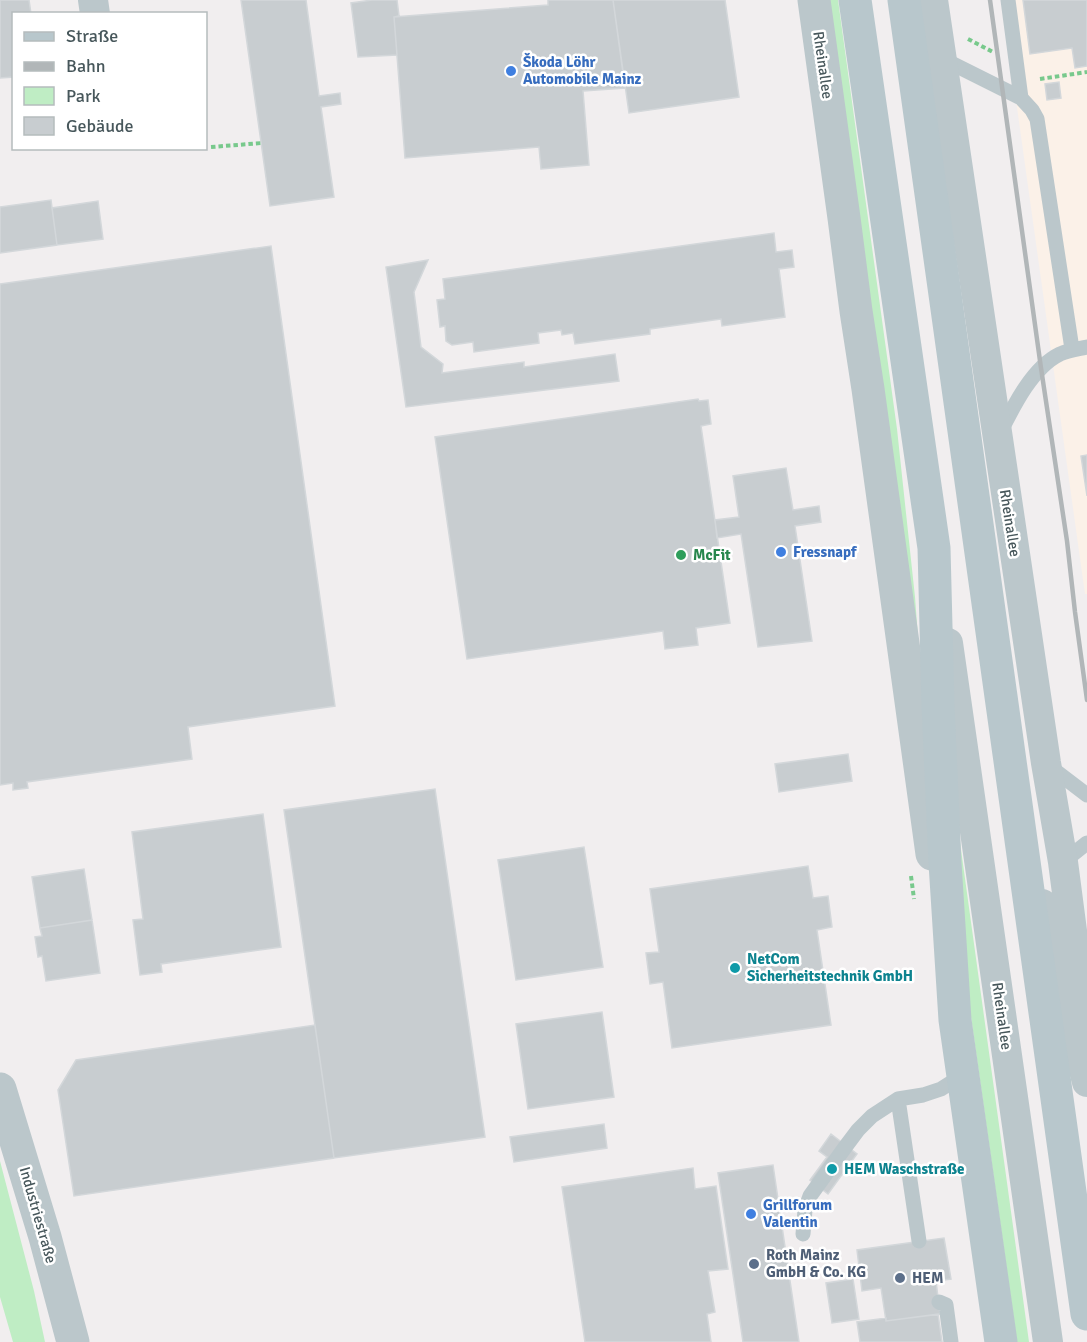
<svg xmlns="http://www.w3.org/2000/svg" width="1087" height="1342" font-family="Signika,sans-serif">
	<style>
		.commercial { fill: #fbf1e8 }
		.green { fill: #bfedc4 }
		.building { fill: #c8cdd0; stroke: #d3d7da; stroke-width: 1.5 }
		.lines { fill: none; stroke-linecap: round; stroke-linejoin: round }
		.path { stroke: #78c98c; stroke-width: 4; stroke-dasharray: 4.5 3; stroke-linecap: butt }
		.service { stroke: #bbc7cb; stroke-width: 15 }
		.minor { stroke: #bbc7cb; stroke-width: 30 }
		.tertiary { stroke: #bbc7cb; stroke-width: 33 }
		.secondary { stroke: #b8c7cc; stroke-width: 33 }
		.rail { stroke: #b1b6b8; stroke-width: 4.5 }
		.shop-dot { fill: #3f7fe0; stroke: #fff; stroke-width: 2 }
		.leisure-dot { fill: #2e9e5b; stroke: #fff; stroke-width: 2 }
		.culture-dot { fill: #0f9aa8; stroke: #fff; stroke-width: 2 }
		.service-dot { fill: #5c6f8a; stroke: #fff; stroke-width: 2 }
		.labels { text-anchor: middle; stroke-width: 5; stroke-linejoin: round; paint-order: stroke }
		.shop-label { font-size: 15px; font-weight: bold; fill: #366cbe; stroke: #fff; text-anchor: start }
		.street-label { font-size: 15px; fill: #47575b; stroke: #fff }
		.leisure-label { font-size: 15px; font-weight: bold; fill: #27864d; stroke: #fff; text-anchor: start }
		.culture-label { font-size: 15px; font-weight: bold; fill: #0d838f; stroke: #fff; text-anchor: start }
		.service-label { font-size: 15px; font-weight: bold; fill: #4e5e75; stroke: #fff; text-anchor: start }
	</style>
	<rect width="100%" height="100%" fill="#f1eeef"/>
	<path class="commercial" d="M1002,0H1087V594H1085Z"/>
	<path class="green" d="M825,0H838L897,429L915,597L921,677Z
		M950,770L1029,1342H1017L958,925Z
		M0,1161L34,1291L45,1342H13L0,1297Z"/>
	<path class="building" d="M0,0H29L31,14H14V77L0,78Z
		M241,0H306L319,96L340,93L341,104L321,107L334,197L270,206Z
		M372,0H397L399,16L394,17L397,55L358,57L351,3Z
		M548,0H613L625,88L583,91L589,165L541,169L539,147L405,158L394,17L548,5Z
		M613,0H725L739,97L629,113Z
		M1023,0H1087V66L1075,68L1072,48L1030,54Z
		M1059,82L1061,98L1047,100L1045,84Z
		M51,200L57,245L0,253V207Z
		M98,201L103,239L57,245L52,208Z
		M774,233L776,252L792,250L794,267L779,269L785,317L722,326L721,319L650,329V334L575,344L573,333L562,335L561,330L538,333L539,343L474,352L473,342L452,345L446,341L445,326L440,327L437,300L445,299L443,279Z
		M271,246L335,706L188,727L192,759L27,782L28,788L13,790V783L0,785V284Z
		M428,260L414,292L421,347L443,364L442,373L524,362V367L615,354L619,381L406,407L386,267Z
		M698,399L699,401L708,400L711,424L701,426L730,623L696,628L698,645L665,649L663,631L467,659L435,437Z
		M1087,455V496L1081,456Z
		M786,468L793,510L819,506L821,522L795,526L812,641L758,647L741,534L717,538L715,520L739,517L733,476Z
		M848,754L852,781L779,792L775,764Z
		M435,789L485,1137L334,1158L284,810Z
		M263,814L281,947L161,964L162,972L140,975L133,920L143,919L132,832Z
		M584,847L603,967L516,980L498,860Z
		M808,866L813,898L828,896L832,927L817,930L831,1025L672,1048L663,982L650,984L646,953L659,952L650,889Z
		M84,869L92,920L40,928L32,877Z
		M92,920L100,973L46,981L42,956L38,957L35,937L42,936L40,928Z
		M602,1012L614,1097L528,1109L516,1024Z
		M315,1025L334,1158L74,1196L58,1090L76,1060Z
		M604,1124L607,1148L514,1162L510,1137Z
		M831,1134L857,1154L828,1194L810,1180L827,1157L819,1151Z
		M773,1165L799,1342H743L718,1173Z
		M693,1168L695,1189L716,1186L728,1269L708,1271L715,1312L707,1314L711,1342H585L562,1187Z
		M944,1238L951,1279L936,1281L940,1314L886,1321L881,1288L862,1291L857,1250Z
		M853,1279L859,1319L832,1323L826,1283Z
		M938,1314L942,1342H860L857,1322L886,1318V1321Z"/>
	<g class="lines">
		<path class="path" d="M968,39L993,52
			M1040,79L1087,72
			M211,147L262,143
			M911,876L914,899"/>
		<path class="service" d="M1008,0L1021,98
			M941,58L1021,98L1032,110L1037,119L1072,349
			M1001,431C1014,405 1033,367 1060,354C1069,350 1078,349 1087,347
			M1049,766L1087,795
			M1063,862L1087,843
			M898,1099L919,1241
			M803,1234L805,1210L810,1196L846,1146L858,1130L872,1116L898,1099L923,1095L941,1089L963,1075
			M939,1302L946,1305L951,1342"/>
		<path class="minor" d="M93,0L95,14
			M933,0L1046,763L1063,862L1087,1046
			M948,643L1048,1342
			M1042,904L1087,1082"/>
		<path class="tertiary" d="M814,0L844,218L856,311L868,389L932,854
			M0,1089L45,1237L73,1342"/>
		<path class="secondary" d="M855,0L934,548L938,705L945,863L955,1020L1001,1342
			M904,0L1087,1314"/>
		<path class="rail" d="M990,0L1041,368L1067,541L1075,612L1087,700"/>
	</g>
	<g class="shop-dot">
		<circle cx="511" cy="71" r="6"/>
		<circle cx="781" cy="552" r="6"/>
		<circle cx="751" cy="1214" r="6"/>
	</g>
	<circle class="leisure-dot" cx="681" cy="555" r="6"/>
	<g class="culture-dot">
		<circle cx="735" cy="968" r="6"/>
		<circle cx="832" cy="1169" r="6"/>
	</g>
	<g class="service-dot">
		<circle cx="754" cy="1264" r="6"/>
		<circle cx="900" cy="1278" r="6"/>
	</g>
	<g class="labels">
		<g class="shop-label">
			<text x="523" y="67">Škoda Löhr<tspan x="523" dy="17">Automobile Mainz</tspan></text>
			<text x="793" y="557">Fressnapf</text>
			<text x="763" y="1210">Grillforum<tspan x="763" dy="17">Valentin</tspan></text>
		</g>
		<g class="street-label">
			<text transform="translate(823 65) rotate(82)" y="5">Rheinallee</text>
			<text transform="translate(1010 523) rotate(81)" y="5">Rheinallee</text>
			<text transform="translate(1002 1016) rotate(82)" y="5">Rheinallee</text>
			<text transform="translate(38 1215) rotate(74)" y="5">Industriestraße</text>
		</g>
		<g class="leisure-label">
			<text x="693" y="560">McFit</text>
		</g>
		<g class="culture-label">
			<text x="747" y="964">NetCom<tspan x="747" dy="17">Sicherheitstechnik GmbH</tspan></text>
			<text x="844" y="1174">HEM Waschstraße</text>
		</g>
		<g class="service-label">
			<text x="766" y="1260">Roth Mainz<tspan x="766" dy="17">GmbH &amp; Co. KG</tspan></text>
			<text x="912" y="1283">HEM</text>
		</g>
	</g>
	<rect x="12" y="12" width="195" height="138" fill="#ffffff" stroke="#b5bcbd" stroke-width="1.5"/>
	<rect x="24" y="32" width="30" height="9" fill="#b8c7cc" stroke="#b5bcbd" stroke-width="1.5"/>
	<text x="66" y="42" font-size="18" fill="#47575b">Straße</text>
	<rect x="24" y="62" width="30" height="9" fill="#b1b6b8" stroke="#b5bcbd" stroke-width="1.5"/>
	<text x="66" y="72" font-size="18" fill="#47575b">Bahn</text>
	<rect x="24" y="87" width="30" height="18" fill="#bfedc4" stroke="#b5bcbd" stroke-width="1.5"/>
	<text x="66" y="102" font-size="18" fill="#47575b">Park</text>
	<rect x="24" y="117" width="30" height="18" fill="#c8cdd0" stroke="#b5bcbd" stroke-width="1.5"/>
	<text x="66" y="132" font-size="18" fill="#47575b">Gebäude</text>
</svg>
